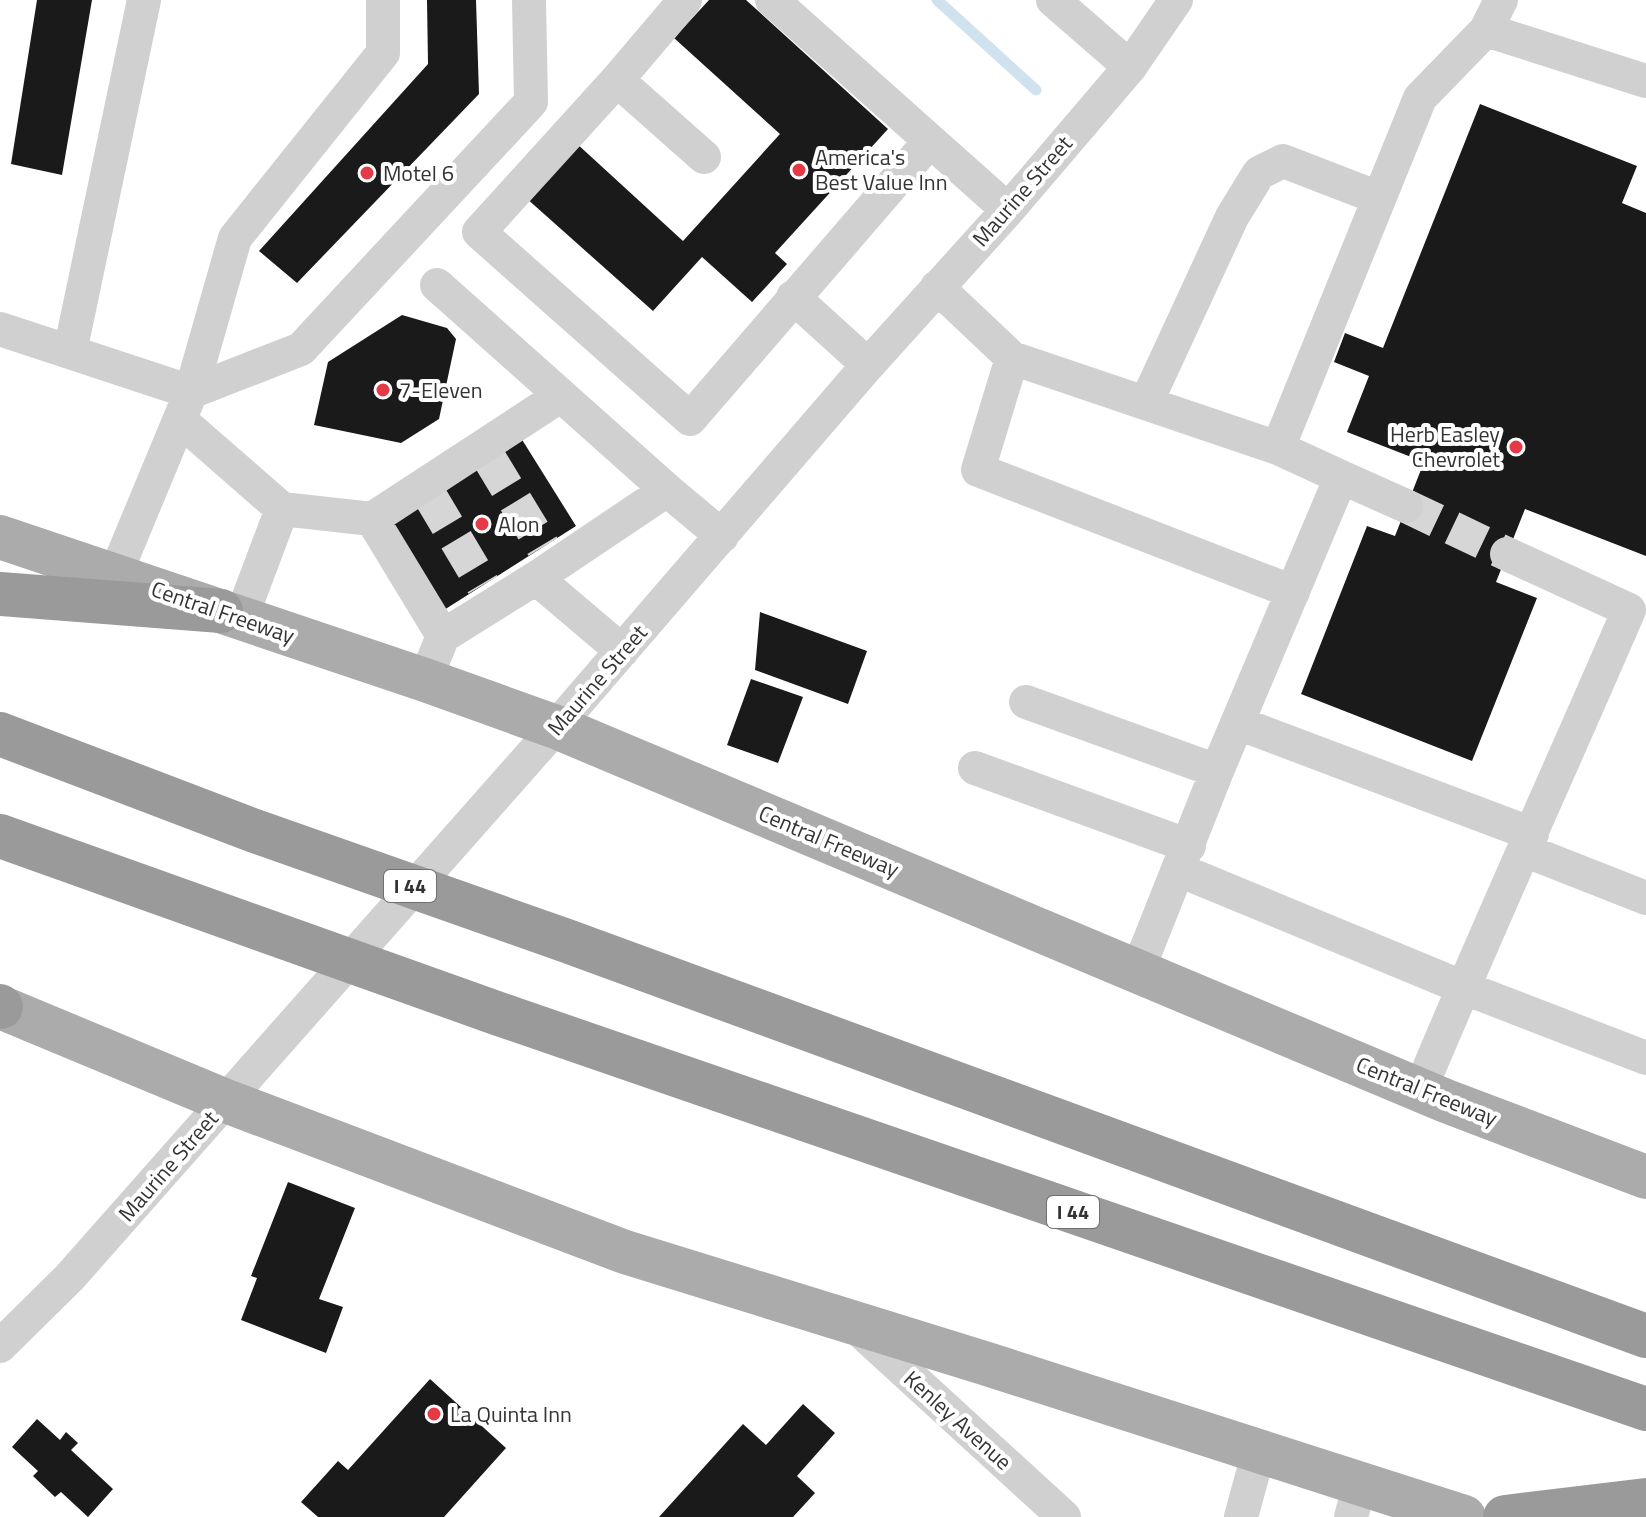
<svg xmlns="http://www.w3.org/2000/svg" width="1646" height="1517" font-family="'Titillium Web',sans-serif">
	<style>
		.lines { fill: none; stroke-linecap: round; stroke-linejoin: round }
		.stream { stroke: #cfe2ee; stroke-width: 11 }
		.building { fill: #1a1a1a }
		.minor-tunnel { stroke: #d6d6d6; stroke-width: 34; stroke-dasharray: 34 17; stroke-linecap: butt }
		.minor { stroke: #d0d0d0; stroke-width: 34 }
		.major { stroke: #ababab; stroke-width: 44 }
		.highway { stroke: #9a9a9a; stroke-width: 44 }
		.poi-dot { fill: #e63946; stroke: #fff; stroke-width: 3 }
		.labels { text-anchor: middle; stroke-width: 8; stroke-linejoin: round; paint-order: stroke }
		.shield { fill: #fff; stroke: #707070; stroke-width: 2 }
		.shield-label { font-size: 20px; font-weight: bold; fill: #333 }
		.poi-label { font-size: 22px; fill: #333; stroke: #fff; text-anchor: start }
		.street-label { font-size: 22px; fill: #333; stroke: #fff }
	</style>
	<rect width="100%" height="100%" fill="#fff"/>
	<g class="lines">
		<path class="stream" d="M937,0L1036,90"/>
	</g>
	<path class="building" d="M37,0H92L62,175L11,164Z
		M427,0H476L479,94L297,283L259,251L428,64Z
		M709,0H746L888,129L775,253L787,264L752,302L702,257L653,311L525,197L575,142L683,241L780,134L674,38Z
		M1480,104L1637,166L1622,203L1646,213V556L1525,509L1496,582L1537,598L1472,761L1301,694L1367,526L1395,536L1424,462L1347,432L1369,376L1334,362L1345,333L1383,348Z
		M402,315L447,328L456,339L439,419L401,443L314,425L328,362Z
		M521,438L576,526L444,610L388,522Z
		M760,612L867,651L848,704L755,670Z
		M751,679L803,697L778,763L727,745Z
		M288,1182L355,1208L319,1299L343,1307L326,1353L241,1320L257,1278L251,1276Z
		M430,1379L506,1448L444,1517H318L301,1502L338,1461L348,1470Z
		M803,1404L835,1433L797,1476L815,1493L793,1517H659L743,1424L766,1445Z
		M37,1419L60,1440L66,1432L78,1443L71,1450L113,1489L88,1517L61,1492L55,1497L33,1476L38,1471L12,1447Z"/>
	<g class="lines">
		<path class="minor-tunnel" d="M489,458L543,547
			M430,496L483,585
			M1406,506L1507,554"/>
		<path class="minor" d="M685,0L617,80L479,232L690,419L930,141
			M772,0L1008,210
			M1053,0L1130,67
			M1486,30L1501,0
			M617,80L704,157
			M437,285L667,490
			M937,287L1012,358L1278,448L1341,477L1217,771L1138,970
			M793,297L868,365
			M0,329L191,392L235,238L383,53V0
			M70,352L144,0
			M1012,358L978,470L1293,592
			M1146,403L1232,217L1259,173L1283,161L1379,198
			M180,420L282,509L241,618
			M1278,448L1420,98L1486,30L1646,81
			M1341,477L1406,506
			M282,509L372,519L560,396
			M372,519L443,636
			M115,575L191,392L301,349L531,102L529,0
			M536,578L622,651
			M425,680L443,636L536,578L667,490L722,536
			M1026,702L1217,771
			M1238,723L1532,834
			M975,768L1189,846
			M1524,850L1646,898
			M1179,870L1462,987L1646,1058
			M1420,1090C1487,929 1560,770 1629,610L1507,554
			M855,1326L1064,1517
			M0,1346L69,1278L556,727L868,365L1008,210L1130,67L1176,0
			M1241,1517L1259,1451
			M1351,1517L1360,1484"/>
		<path class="major" d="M0,537L425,680L556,727L1446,1101L1646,1177
			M0,1007L226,1101L625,1252L984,1363L1464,1517"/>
		<path class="highway" d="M0,594L221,611
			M0,734L252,830L567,941L1646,1336
			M0,836L499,1014L1646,1409
			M0,1006L1,1007
			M1505,1517L1646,1500"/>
	</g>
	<g class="poi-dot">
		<circle cx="799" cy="170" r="8"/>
		<circle cx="367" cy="173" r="8"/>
		<circle cx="383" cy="390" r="8"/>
		<circle cx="1516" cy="447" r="8"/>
		<circle cx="482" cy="524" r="8"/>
		<circle cx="434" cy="1414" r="8"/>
	</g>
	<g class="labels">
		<g class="shield">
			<rect x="384" y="870" width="52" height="32" rx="6"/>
			<rect x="1047" y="1196" width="52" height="32" rx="6"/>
		</g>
		<g class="shield-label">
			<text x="410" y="893">I 44</text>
			<text x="1073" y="1219">I 44</text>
		</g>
		<g class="poi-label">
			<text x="815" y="165">America's<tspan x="815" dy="25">Best Value Inn</tspan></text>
			<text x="383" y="181">Motel 6</text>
			<text x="399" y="398">7-Eleven</text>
			<text x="1500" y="442" text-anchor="end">Herb Easley<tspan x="1500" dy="25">Chevrolet</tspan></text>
			<text x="498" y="532">Alon</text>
			<text x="450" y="1422">La Quinta Inn</text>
		</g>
		<g class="street-label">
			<text transform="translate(1022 191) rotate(-49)" y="8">Maurine Street</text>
			<text transform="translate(223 612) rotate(19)" y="8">Central Freeway</text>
			<text transform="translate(597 680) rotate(-49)" y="8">Maurine Street</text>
			<text transform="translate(829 841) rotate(23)" y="8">Central Freeway</text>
			<text transform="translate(1427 1091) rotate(22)" y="8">Central Freeway</text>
			<text transform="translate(168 1166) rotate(-49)" y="8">Maurine Street</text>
			<text transform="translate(958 1420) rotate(42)" y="8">Kenley Avenue</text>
		</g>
	</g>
</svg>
